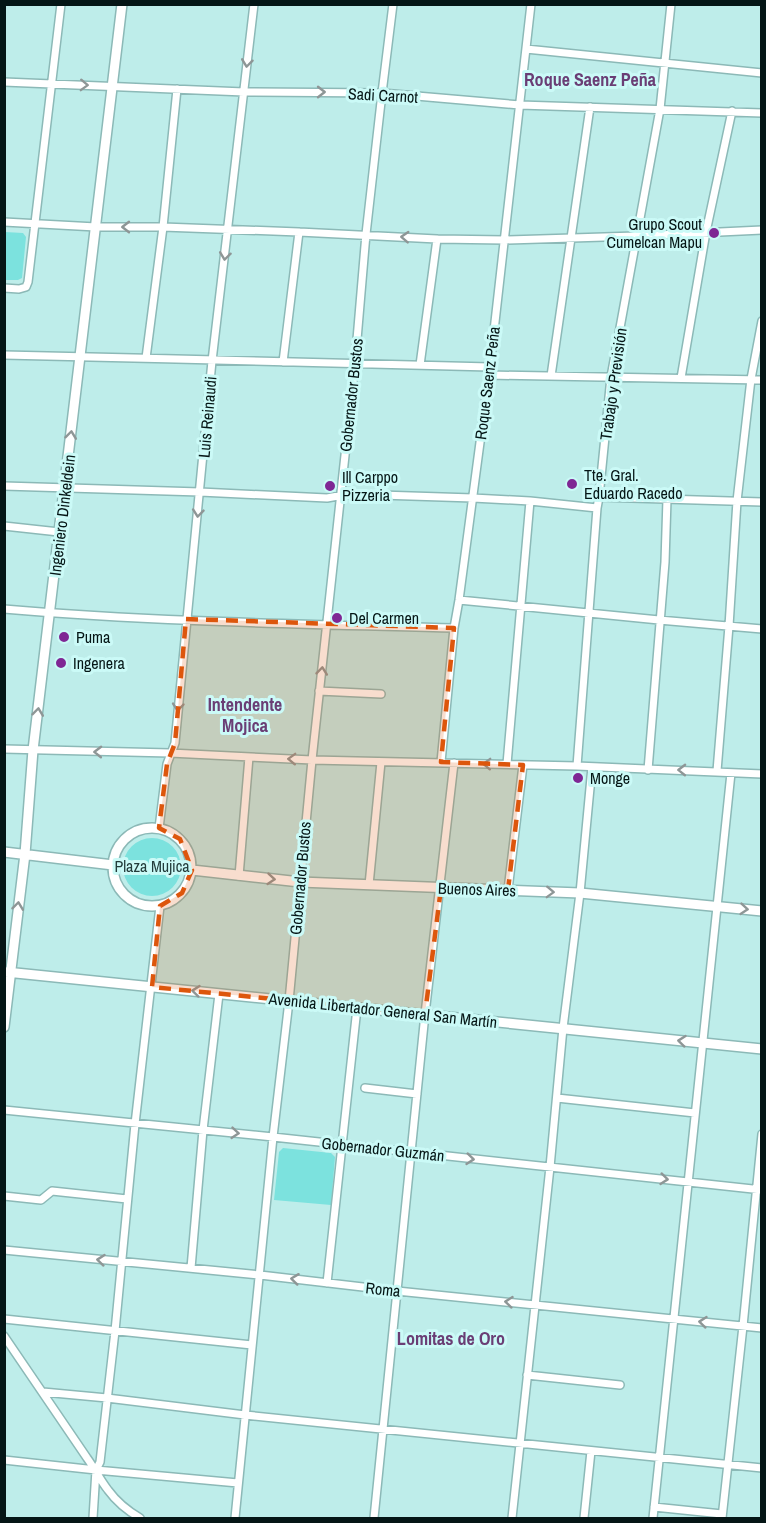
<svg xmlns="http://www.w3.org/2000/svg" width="766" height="1523" font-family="'Archivo Narrow',sans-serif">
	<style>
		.green { fill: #7ce2de }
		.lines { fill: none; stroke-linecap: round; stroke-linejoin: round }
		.street-casing { stroke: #8cb9b7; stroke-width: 10 }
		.secondary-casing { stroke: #8cb9b7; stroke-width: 12 }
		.street { stroke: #fff; stroke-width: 7 }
		.secondary { stroke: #fff; stroke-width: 9 }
		.oneway { stroke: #8e9696 }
		.marked { fill: #dd560c; fill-opacity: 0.2; stroke: #dd560c; stroke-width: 4.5; stroke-dasharray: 12 8; stroke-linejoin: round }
		.poi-dot { fill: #7f2794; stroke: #cbfaf7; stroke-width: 2 }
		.labels { text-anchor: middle; stroke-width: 6; stroke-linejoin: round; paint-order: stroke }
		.street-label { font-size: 16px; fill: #051616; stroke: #cbfaf7 }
		.poi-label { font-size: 16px; fill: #051616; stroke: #cbfaf7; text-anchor: start }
		.park-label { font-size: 16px; fill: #233c3b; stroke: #cbfaf7 }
		.neighbourhood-label { font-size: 18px; font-weight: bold; fill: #6a3e75; stroke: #cbfaf7 }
	</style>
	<rect width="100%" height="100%" fill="#beedea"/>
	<path class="green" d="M5,232L23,233L26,237L22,278L18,280H5Z
		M123 867a29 29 0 1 1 58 0a29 29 0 1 1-58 0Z
		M283,1148L331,1153L335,1157L331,1205L274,1200L279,1152Z"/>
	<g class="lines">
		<g class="street-casing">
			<path id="street" d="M526,49L762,73
				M4,82L244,92L382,93L520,105L762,113
				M4,222L96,227H163L299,232L437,239L505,240L636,236L762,230
				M4,288L19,289L26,287L28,282L61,4
				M4,355C166,359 328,362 490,367
				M146,358L163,227L177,89
				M283,362L299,232
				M420,365L437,239
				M489,375L762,380
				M551,376L590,107
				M681,378L706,232L732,111
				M4,486L200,492L327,498L349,494L473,498L530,501L597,508
				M599,497L762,502
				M4,526L59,532
				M459,600L659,620L762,629
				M4,609C154,622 304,624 454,628
				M319,691L381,694
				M4,749L170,753L312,760L577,766L762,774
				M441,762L454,628L459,600L489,375L531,4
				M507,764L530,501
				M577,766L597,508L599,497L611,377L660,109L671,4
				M648,770L665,562L667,499
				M717,771L729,626L737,501L751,379L762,321
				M159,828L167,764L175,743L212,361L254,4
				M239,876L249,757
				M369,885L381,762
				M508,890L523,765
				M365,1088L417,1094
				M557,1098L695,1113
				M4,1110L273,1137L762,1190
				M4,1196L41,1200L52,1191L127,1199
				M4,1250L260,1275L397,1291L762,1328
				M191,1268L203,1130L219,994
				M327,1283L357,1008
				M4,1319L252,1345
				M4,1336L87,1458C95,1469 100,1480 108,1490C116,1501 128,1511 140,1518
				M527,1375L620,1385
				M43,1392L107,1398L245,1415L762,1468
				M4,1460L96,1470L238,1483
				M654,1507L722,1514
				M93,1518L96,1470L100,1462L115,1331L135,1124L160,906
				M235,1518L273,1137L289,1001L312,760L355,363L366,234L382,93L393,4
				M374,1518L425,1014L454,763
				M512,1518L550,1167L563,1028L580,893L592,767
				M584,1518L591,1451
				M653,1518L731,773
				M722,1518L743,1326L762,1134"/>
		</g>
		<g class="secondary-casing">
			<path id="secondary" d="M113 867a39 39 0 1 1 78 0a39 39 0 1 1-78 0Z
				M4,852L113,865
				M192,870L300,882L580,893L762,911
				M6,972L762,1049
				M4,1027L25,854L33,750L122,4"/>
		</g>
		<use href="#street" class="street"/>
		<use href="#secondary" class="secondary"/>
	</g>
	<defs><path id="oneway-chevron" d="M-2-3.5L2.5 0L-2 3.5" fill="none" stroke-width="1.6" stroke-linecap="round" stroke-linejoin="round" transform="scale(1.5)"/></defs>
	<g class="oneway">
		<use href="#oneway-chevron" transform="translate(247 63) rotate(97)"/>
		<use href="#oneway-chevron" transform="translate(84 85) rotate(2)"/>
		<use href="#oneway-chevron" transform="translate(321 92)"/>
		<use href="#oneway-chevron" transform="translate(126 227) rotate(-180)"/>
		<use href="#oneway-chevron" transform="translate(405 237) rotate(-177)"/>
		<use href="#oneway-chevron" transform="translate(225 256) rotate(97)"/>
		<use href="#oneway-chevron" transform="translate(71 435) rotate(-83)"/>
		<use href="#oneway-chevron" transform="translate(198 513) rotate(96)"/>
		<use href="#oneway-chevron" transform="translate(322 671) rotate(-84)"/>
		<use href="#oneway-chevron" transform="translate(178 707) rotate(95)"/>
		<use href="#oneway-chevron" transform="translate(38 712) rotate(-83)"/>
		<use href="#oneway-chevron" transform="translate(98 752) rotate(-179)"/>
		<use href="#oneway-chevron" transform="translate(292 759) rotate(-178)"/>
		<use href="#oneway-chevron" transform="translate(487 764) rotate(-178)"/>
		<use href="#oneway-chevron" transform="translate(682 770) rotate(-179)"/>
		<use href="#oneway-chevron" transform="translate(271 879) rotate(5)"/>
		<use href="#oneway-chevron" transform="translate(550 892) rotate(2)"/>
		<use href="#oneway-chevron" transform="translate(18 906) rotate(-83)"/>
		<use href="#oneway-chevron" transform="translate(744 909) rotate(5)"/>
		<use href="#oneway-chevron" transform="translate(196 991) rotate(-174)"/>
		<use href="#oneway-chevron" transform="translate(682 1041) rotate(-174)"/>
		<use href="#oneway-chevron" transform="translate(235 1133) rotate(5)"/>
		<use href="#oneway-chevron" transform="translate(470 1159) rotate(6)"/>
		<use href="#oneway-chevron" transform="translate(664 1179) rotate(6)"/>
		<use href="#oneway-chevron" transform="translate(101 1260) rotate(-174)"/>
		<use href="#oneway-chevron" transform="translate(295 1279) rotate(-173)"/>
		<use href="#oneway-chevron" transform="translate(509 1302) rotate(-174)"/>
		<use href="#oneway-chevron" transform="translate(703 1322) rotate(-174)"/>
	</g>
	<path class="marked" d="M186,619L454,628L441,762L523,765L508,890L441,888L425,1014L152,987L160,906L182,893L192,870L180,839L159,828L167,764L175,743Z"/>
	<g class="poi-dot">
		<circle cx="714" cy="233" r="6"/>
		<circle cx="572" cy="484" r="6"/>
		<circle cx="330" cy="486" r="6"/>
		<circle cx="337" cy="618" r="6"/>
		<circle cx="64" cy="637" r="6"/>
		<circle cx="61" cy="663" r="6"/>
		<circle cx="578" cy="778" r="6"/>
	</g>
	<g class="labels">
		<g class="street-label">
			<text transform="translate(383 95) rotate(3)" y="6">Sadi Carnot</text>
			<text transform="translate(487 383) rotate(-83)" y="6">Roque Saenz Peña</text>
			<text transform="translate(613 384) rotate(-82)" y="6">Trabajo y Previsión</text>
			<text transform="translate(351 395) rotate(-84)" y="6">Gobernador Bustos</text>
			<text transform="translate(207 417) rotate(-85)" y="6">Luis Reinaudi</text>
			<text transform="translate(62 515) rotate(-83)" y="6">Ingeniero Dinkeldein</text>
			<text transform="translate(300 878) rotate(-85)" y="6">Gobernador Bustos</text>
			<text transform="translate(477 889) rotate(2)" y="6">Buenos Aires</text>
			<text transform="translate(383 1010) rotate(6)" y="6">Avenida Libertador General San Martín</text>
			<text transform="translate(383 1149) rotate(6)" y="6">Gobernador Guzmán</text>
			<text transform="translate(383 1289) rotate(6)" y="6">Roma</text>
		</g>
		<g class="poi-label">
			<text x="702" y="230" text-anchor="end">Grupo Scout<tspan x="702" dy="18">Cumelcan Mapu</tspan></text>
			<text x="584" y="481">Tte. Gral.<tspan x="584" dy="18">Eduardo Racedo</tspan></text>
			<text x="342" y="483">Ill Carppo<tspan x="342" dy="18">Pizzeria</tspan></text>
			<text x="349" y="624">Del Carmen</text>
			<text x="76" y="643">Puma</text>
			<text x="73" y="669">Ingenera</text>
			<text x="590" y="784">Monge</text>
		</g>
		<g class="park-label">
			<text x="152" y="872">Plaza Mujica</text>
		</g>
		<g class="neighbourhood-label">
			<text x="590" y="86">Roque Saenz Peña</text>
			<text x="245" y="711">Intendente<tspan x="245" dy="21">Mojica</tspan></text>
			<text x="451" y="1345">Lomitas de Oro</text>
		</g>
	</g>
	<rect width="766" height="1523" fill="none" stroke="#051616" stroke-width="12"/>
</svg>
